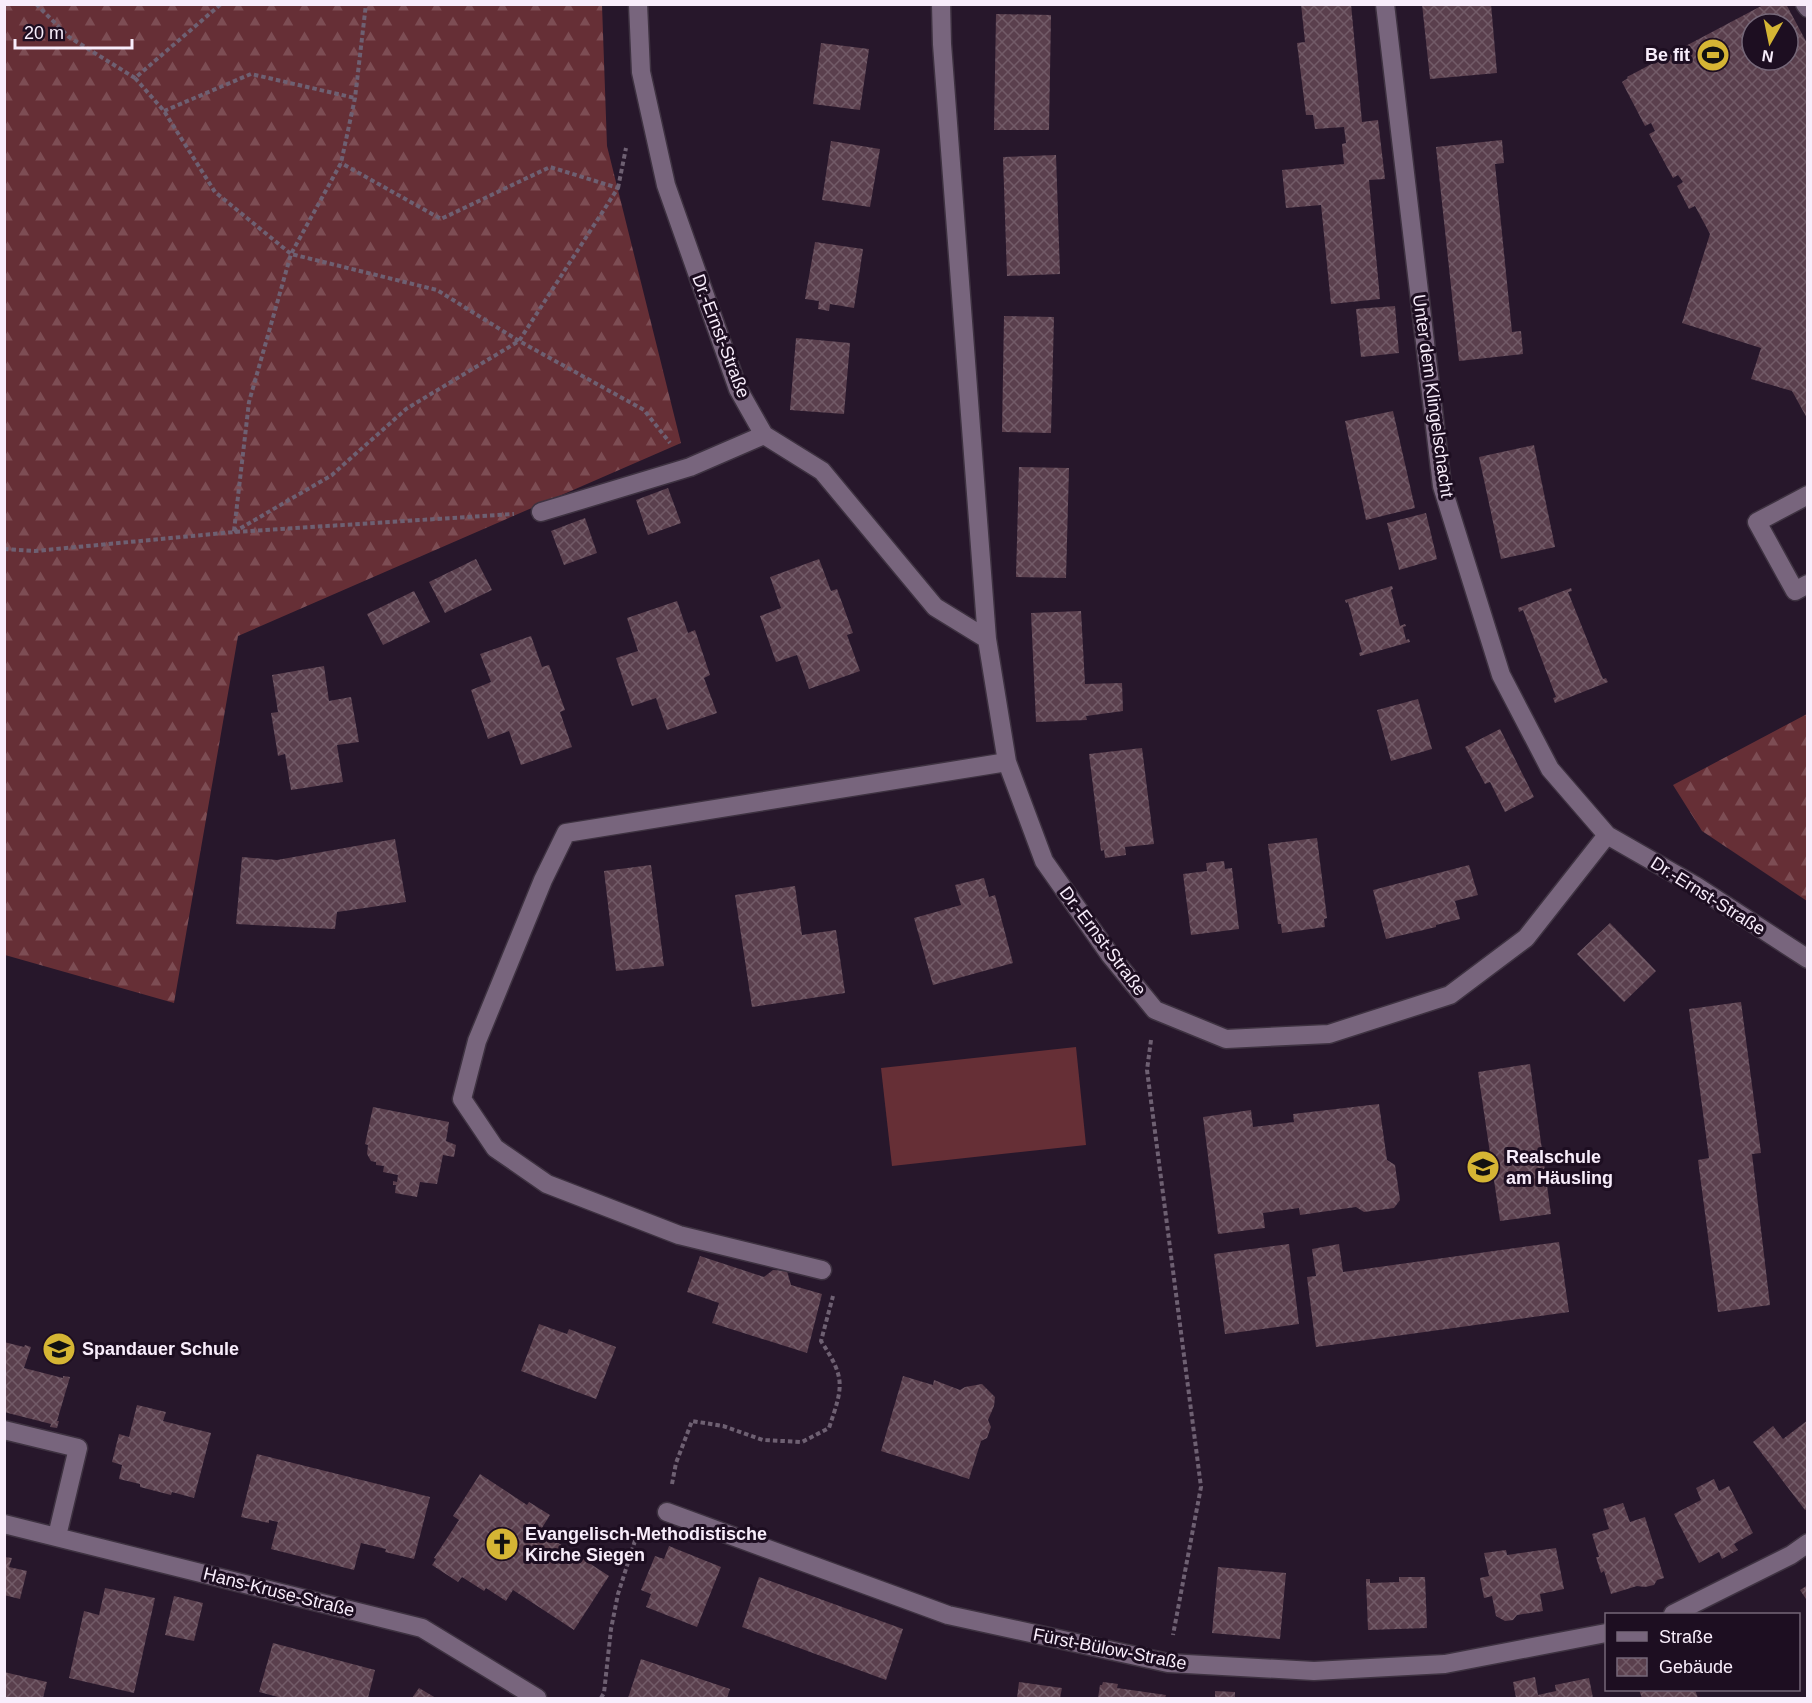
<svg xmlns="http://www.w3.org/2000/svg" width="1812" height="1703" font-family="Helvetica,sans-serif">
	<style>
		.forest { fill: url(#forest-firs) }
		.pitch { fill: #662f36 }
		.building { fill: url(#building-cross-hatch); fill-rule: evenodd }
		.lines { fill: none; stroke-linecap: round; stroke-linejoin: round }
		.minor-casing { stroke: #3e3241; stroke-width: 21 }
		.path { stroke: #6e6072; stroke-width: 4; stroke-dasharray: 4.5 3; stroke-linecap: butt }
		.minor { stroke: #78657d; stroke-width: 18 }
		.labels { text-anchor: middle; stroke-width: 6; stroke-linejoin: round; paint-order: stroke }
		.poi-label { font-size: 18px; font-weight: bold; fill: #f8edfb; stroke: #1d0e21; text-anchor: start }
		.street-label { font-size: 18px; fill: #f8edfb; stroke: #1d0e21 }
	</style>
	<defs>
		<pattern id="forest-firs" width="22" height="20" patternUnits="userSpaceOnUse" patternTransform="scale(1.5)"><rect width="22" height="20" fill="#662f36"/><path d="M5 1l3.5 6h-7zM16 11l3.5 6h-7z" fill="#7d4d54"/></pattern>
		<pattern id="building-cross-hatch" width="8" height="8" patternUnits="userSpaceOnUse" patternTransform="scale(1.5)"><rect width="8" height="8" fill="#5a3f4d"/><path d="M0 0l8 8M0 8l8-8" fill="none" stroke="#725b68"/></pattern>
	</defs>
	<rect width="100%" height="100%" fill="#27172b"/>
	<path class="forest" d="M4,5H602L607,146L681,443L238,636L174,1003L5,955Z
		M1807,714V901L1702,831L1673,785Z"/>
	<path class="pitch" d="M1076,1047L1086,1145L892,1166L881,1068Z"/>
	<path class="building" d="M1301,4H1351L1362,122L1378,120L1385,179L1369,180L1380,299L1331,304L1321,205L1286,208L1282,170L1344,164L1342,144L1346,143L1344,127L1315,129L1313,115H1306L1297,43L1305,42Z
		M1422,4H1491L1497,73L1430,79Z
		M1765,4H1786L1808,45V420L1792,391L1751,379L1761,348L1682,323L1710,234L1695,206L1689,209L1677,186L1683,182L1678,175L1673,178L1649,134L1655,131L1651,123L1645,126L1622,82L1628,78L1627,77ZM1752,24H1788V60H1752Z
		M996,14L1051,15L1049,130H994Z
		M821,43L869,49L860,110L813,104Z
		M1502,140L1504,163L1495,164L1512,332L1521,331L1523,354L1459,361L1436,147Z
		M831,141L880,149L870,207L822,200Z
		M1056,155L1060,274L1007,276L1003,157Z
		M815,242L863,249L854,308L830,304L829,311L818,309L819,301L805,299Z
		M1395,306L1399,353L1361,357L1356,309Z
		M1004,316L1054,317L1051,433L1002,432Z
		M796,338L850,343L844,414L790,410Z
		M1393,411L1415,508L1366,520L1345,421Z
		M1534,445L1555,547L1501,559L1479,457Z
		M1019,467L1069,468L1066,578L1016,577Z
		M668,488L681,523L648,535L636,500Z
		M1426,513L1437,559L1399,570L1387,523Z
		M585,518L597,553L564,565L551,531Z
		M476,559L492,590L445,613L429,582Z
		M819,559L831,591L837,589L853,633L847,635L860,671L809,689L797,655L776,662L760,616L781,608L770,577Z
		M1392,586L1393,589L1391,590L1400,626L1405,624L1406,626L1403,627L1406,640L1409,639L1410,642L1360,656L1359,653L1362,652L1348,602L1346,603L1345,600Z
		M1571,588L1572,591L1568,592L1603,679L1606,678L1608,682L1555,703L1553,698L1556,697L1523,610L1519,612L1518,608Z
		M414,591L430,622L383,645L367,614Z
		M677,601L688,633L695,630L710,675L704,678L717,713L667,730L656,698L632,706L616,658L638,651L627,618Z
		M1081,611L1085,684L1122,683L1123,711L1086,716L1087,720L1036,722L1031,613Z
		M531,636L542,667L549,665L565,710L560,712L572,747L521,765L509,731L488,739L471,690L491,682L480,654Z
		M324,666L329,701L351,697L359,742L337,745L343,782L291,790L285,754L278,756L271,713L278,712L272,675Z
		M1418,699L1432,749L1391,761L1377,710Z
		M1500,729L1534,797L1505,812L1490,782L1485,784L1465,747Z
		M1142,748L1154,844L1125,847L1126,855L1105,858L1104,850L1101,851L1089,754Z
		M1317,838L1327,918L1324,919L1325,927L1282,933L1281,924H1278L1268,844Z
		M395,839L406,902L337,912L335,929L236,924L242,857L277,860Z
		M1224,861L1225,869L1232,868L1239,929L1191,935L1183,874L1207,871L1206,863Z
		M651,865L664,966L616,971L604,871Z
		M1469,865L1478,895L1455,901L1460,919L1436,925V927L1386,939L1373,890Z
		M984,878L989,897L995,895L1013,963L933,985L914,918L961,905L955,885Z
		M795,886L802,935L836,930L845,993L752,1007L735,895Z
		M1610,923L1656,971L1624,1002L1577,954Z
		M1741,1002L1761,1153L1752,1154L1770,1305L1718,1312L1698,1160L1709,1158L1689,1009Z
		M1530,1064L1551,1214L1500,1221L1478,1072Z
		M1379,1104L1387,1160L1395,1165L1400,1200L1394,1208L1364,1212L1356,1207L1300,1215L1299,1208L1263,1213L1265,1228L1218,1234L1203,1117L1251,1110L1253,1127L1294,1122L1293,1114Z
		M373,1107L449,1122L446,1141L456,1145L454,1157L443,1155L437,1184L420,1182L417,1197L395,1193L396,1185H393V1181L397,1182L398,1175L383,1172L384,1166L376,1165V1162L371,1161L367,1154L368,1145L365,1144Z
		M1559,1242L1569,1312L1316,1347L1307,1277L1316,1276L1312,1249L1339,1244L1343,1272Z
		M1289,1244L1299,1324L1225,1334L1214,1254Z
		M700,1256L764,1277L773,1270L787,1271L791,1285L822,1294L807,1353L712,1323L719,1303L687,1292Z
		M539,1324L567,1334L569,1329L616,1347L596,1399L521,1371Z
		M4,1342L24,1347L25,1345L31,1347L24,1368L63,1378V1376L70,1377L57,1421H59L57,1428L50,1427L51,1424L4,1412Z
		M903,1376L933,1385L934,1380L960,1390L965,1387L982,1384L995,1397L994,1406L988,1420L991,1427L987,1438L981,1441L969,1479L881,1451Z
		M137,1405L166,1412L163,1421L211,1433L194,1498L172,1492L171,1495L140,1487V1484L119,1479L122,1465L112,1462L119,1434L129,1437Z
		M1808,1420V1508L1805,1510L1753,1442L1773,1426L1783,1439Z
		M257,1454L430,1497L414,1559L385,1552L386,1549L361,1543L354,1570L271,1549L278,1522L269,1520V1523L241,1517Z
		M480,1474L527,1505L529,1502L550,1515L540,1531L609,1576L574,1630L513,1590L506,1601L486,1588L484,1591L462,1577L458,1582L432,1565L436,1559L434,1558L459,1520L453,1516Z
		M1714,1479L1719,1491L1729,1486L1753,1533L1734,1544L1738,1550L1722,1559L1719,1552L1699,1563L1674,1514L1701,1500L1696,1488Z
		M1623,1503L1630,1522L1645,1517L1664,1578L1657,1580L1654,1585L1645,1587L1637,1586L1611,1594L1604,1571L1601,1573L1596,1557H1599L1592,1534L1609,1529L1603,1509Z
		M669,1546L721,1567L697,1627L646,1607L651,1594L641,1590L655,1556L664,1559Z
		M1556,1548L1564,1589L1540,1594L1543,1611L1517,1615L1513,1620L1505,1621L1496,1616L1492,1596L1484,1598L1480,1578L1489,1576L1484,1553L1506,1550L1507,1555Z
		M4,1557L12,1558L9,1567L27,1571L20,1599L4,1595Z
		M1218,1567L1286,1573L1280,1639L1212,1633Z
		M759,1577L903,1629L886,1680L742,1627Z
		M1399,1577H1425L1427,1628L1368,1630L1366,1579H1370V1583L1399,1582Z
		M1808,1585V1602L1800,1590Z
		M105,1588L155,1598L134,1693L69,1678L84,1611L99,1615Z
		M174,1596L203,1603L194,1641L165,1635Z
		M273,1643L375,1670L368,1698H282L259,1692Z
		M641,1659L730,1689L727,1698H628Z
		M4,1672L47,1682L43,1698H4Z
		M1535,1677L1538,1695L1556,1691L1555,1685L1589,1678L1593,1698H1516L1513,1682Z
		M1019,1682L1062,1688L1060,1698H1017Z
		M1103,1682L1118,1684L1117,1688L1166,1695L1165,1698H1098L1100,1685H1102Z
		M419,1688L436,1698H412Z
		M1639,1690H1695L1698,1698H1642Z
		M1215,1691L1235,1692V1698H1215Z"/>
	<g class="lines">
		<g class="minor-casing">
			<path id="minor" d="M638,4L641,72L666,185L738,389L764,435L822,471L935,607L987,639
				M941,4L942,44L987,639L1007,762L1044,861L1110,955L1155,1010L1226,1039L1329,1034L1450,995L1526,938L1607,835
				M1385,4L1442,486L1501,675L1550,769L1607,835L1696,886L1808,959
				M1805,4L1808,8
				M1808,495L1757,522L1795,591L1808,584
				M541,512L690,467L764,435
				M822,1270L679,1235L547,1184L495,1148L462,1099L477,1041L543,880L566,833L1007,762
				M4,1430L78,1448L57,1536
				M667,1512L948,1615L1168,1663L1314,1671L1445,1664L1606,1633
				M4,1524L422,1628L537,1698
				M1673,1614L1791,1555L1808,1543"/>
		</g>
		<path class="path" d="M36,4L69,37L135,78L221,4
			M135,78L164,111L215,192L291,254L437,290L519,341L644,410L670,443
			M164,111L251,74L355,98
			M618,188L626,148
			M234,531L249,402L291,254L341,163L355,98L366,4
			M234,532L332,475L406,409L519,341L618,188L550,167L441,219L341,163
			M4,549L35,551L234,532L514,514
			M1151,1040L1147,1070L1201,1487L1173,1635
			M672,1484L676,1463L692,1421L723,1426L763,1440L802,1442L829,1428C843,1386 846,1379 821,1341L833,1296
			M601,1698L604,1693L611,1629L618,1594L640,1525"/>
		<use href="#minor" class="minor"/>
	</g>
	<defs>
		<g id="stadium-disc" transform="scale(1.725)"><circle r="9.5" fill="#d5b534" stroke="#1d0e21"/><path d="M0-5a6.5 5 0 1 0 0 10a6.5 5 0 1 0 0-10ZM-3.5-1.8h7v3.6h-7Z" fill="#111"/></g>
		<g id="school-disc" transform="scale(1.725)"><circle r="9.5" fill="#d5b534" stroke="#1d0e21"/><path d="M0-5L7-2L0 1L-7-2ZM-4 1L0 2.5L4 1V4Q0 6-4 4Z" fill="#111"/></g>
		<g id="church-disc" transform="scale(1.725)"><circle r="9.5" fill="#d5b534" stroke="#1d0e21"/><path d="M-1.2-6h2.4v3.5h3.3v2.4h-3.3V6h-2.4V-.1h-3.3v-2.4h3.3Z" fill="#111"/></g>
	</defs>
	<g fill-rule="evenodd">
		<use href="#stadium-disc" x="1713" y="55"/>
		<use href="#school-disc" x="1483" y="1167"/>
		<use href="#school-disc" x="59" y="1349"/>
		<use href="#church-disc" x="502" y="1544"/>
	</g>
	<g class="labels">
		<g class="poi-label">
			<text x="1690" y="61" text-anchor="end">Be fit</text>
			<text x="1506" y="1163">Realschule<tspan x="1506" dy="21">am Häusling</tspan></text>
			<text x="82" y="1355">Spandauer Schule</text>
			<text x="525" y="1540">Evangelisch-Methodistische<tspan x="525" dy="21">Kirche Siegen</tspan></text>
		</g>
		<g class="street-label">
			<text transform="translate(721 336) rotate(69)" y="6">Dr.-Ernst-Straße</text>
			<text transform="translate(1433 396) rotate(82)" y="6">Unter dem Klingelschacht</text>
			<text transform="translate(1708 896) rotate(32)" y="6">Dr.-Ernst-Straße</text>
			<text transform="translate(1103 941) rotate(53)" y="6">Dr.-Ernst-Straße</text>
			<text transform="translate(279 1592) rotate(14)" y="6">Hans-Kruse-Straße</text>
			<text transform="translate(1110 1649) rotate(11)" y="6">Fürst-Bülow-Straße</text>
		</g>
	</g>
	<rect width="1812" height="1703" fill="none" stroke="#f8edfb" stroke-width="12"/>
	<rect x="1605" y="1613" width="195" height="78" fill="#1d0e21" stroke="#756778" stroke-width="1.5"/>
	<rect x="1617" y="1632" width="30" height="9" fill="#78657d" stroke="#756778" stroke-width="1.5"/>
	<text x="1659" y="1643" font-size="18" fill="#f8edfb">Straße</text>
	<rect x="1617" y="1658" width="30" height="18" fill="url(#building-cross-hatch)" stroke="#756778" stroke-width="1.5"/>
	<text x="1659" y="1673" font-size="18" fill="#f8edfb">Gebäude</text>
	<g transform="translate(1770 42) rotate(189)"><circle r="28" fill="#1d0e21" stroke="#756778" stroke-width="1.5"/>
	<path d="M0-4.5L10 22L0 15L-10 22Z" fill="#d5b534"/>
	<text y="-9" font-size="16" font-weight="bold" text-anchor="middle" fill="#f8edfb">N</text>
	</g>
	<path d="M15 39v9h117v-9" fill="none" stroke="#f8edfb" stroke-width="3"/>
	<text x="24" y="39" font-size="18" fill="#f8edfb" stroke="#1d0e21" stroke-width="4.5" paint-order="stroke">20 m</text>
</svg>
